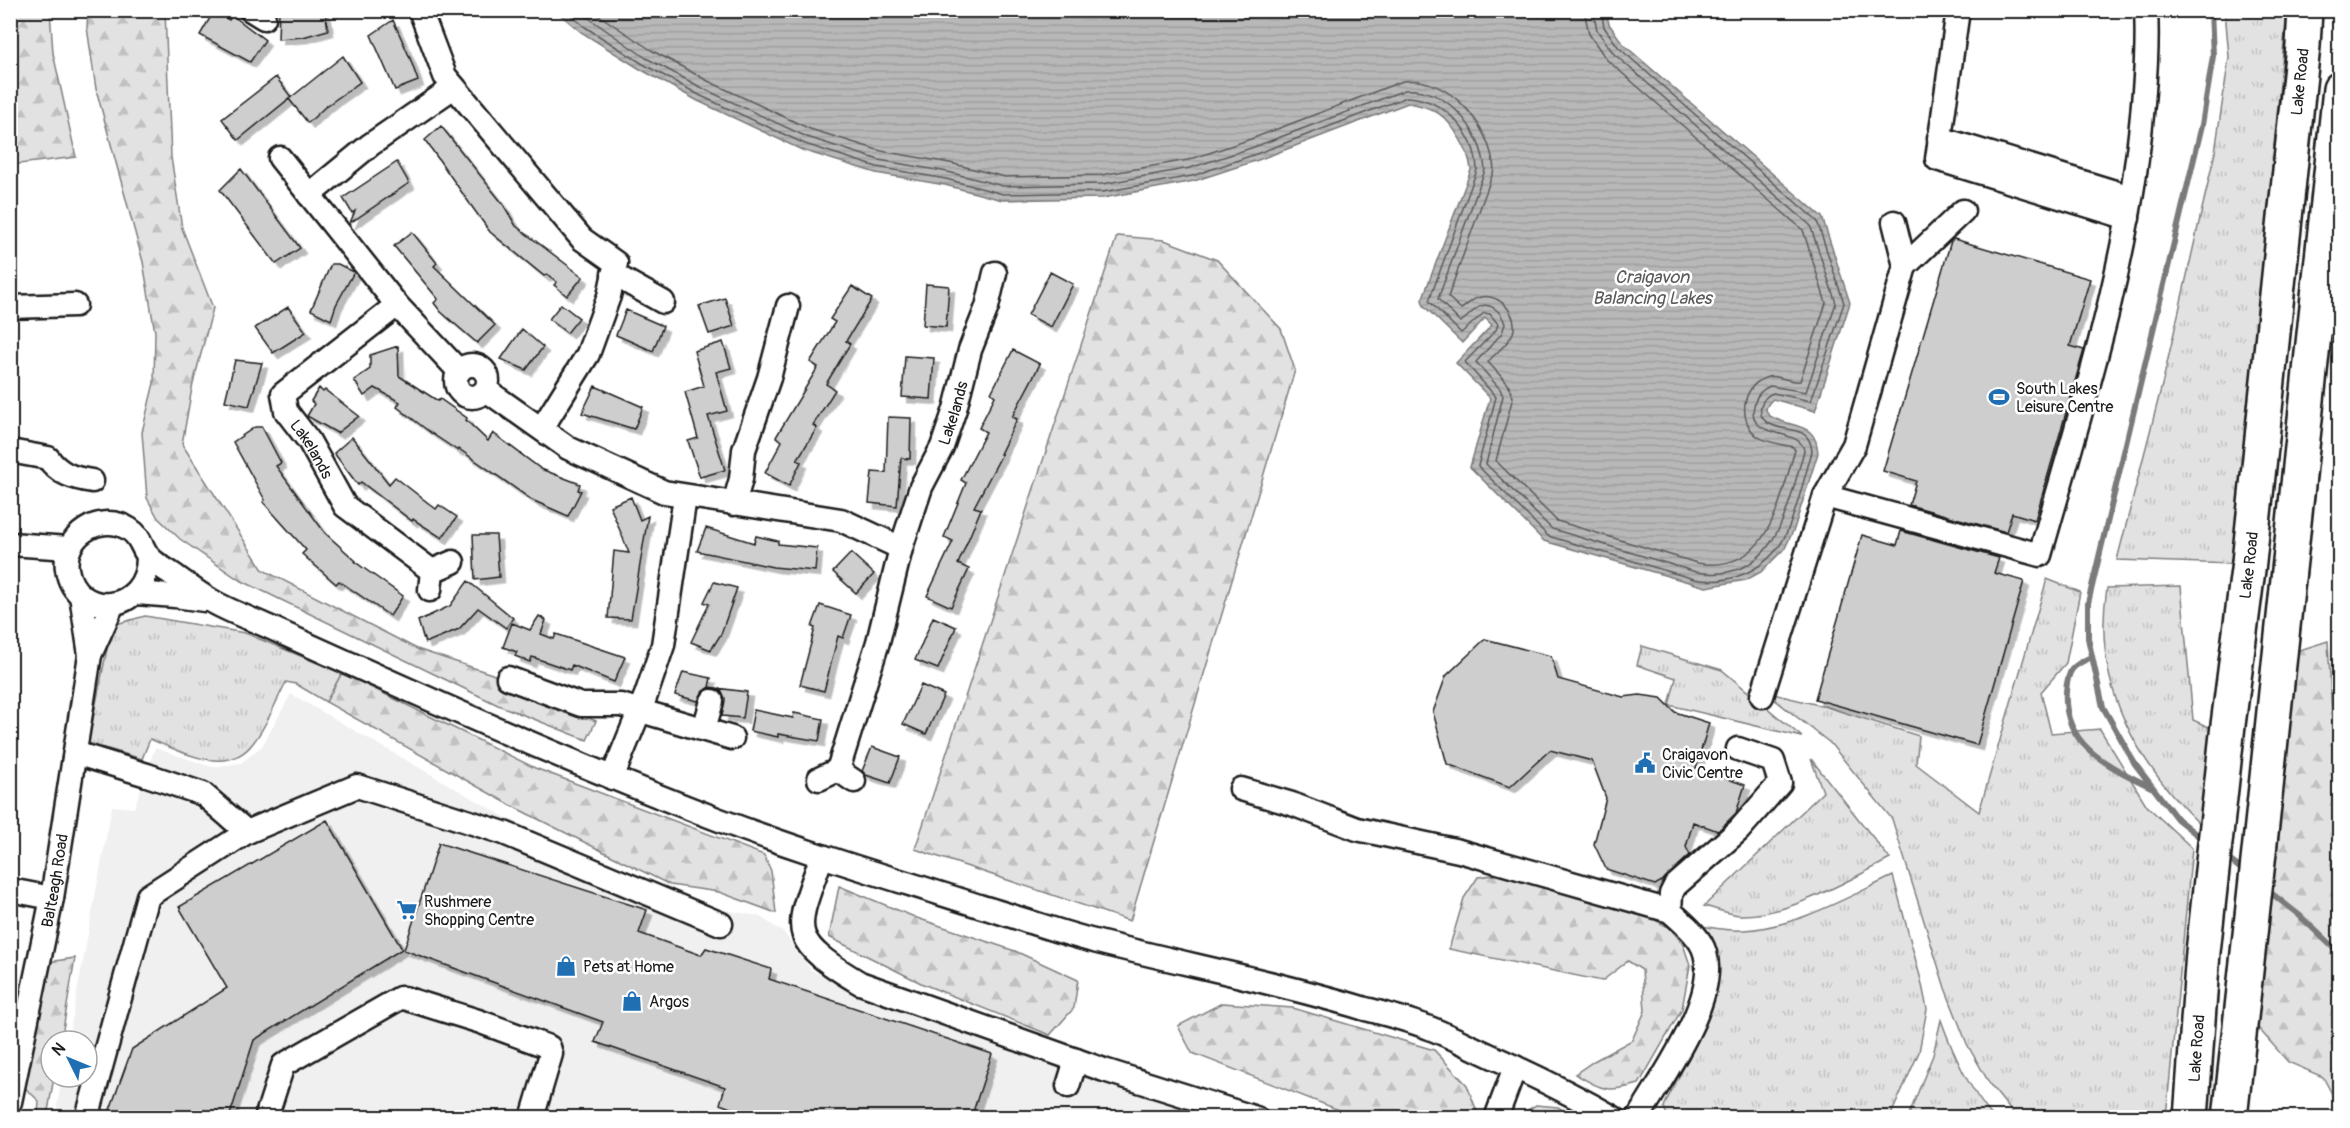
<svg xmlns="http://www.w3.org/2000/svg" width="2350" height="1128" font-family="Pangolin,sans-serif">
	<style>
		.built { fill: #f0f0f0 }
		.grass { fill: url(#grass-tufts); stroke: #7f7f7f; stroke-width: 1.5 }
		.forest { fill: url(#forest-firs); stroke: #7f7f7f; stroke-width: 1.5 }
		.water { fill: url(#water-rules); stroke: #7a7a7a; stroke-width: 1.5 }
		.lines { fill: none; stroke-linecap: round; stroke-linejoin: round }
		.shore { stroke: #5a5a5a; stroke-width: 1.5 }
		.stream { stroke: #7a7a7a; stroke-width: 6 }
		.building { fill: #cecece; stroke: #1c1c1c; stroke-width: 1.5; filter: url(#shadow) }
		.minor-casing { stroke: #1c1c1c; stroke-width: 27 }
		.highway-casing { stroke: #1c1c1c; stroke-width: 38 }
		.minor { stroke: #fff; stroke-width: 22 }
		.highway { stroke: #fff; stroke-width: 33 }
		.labels { text-anchor: middle; stroke-width: 5; stroke-linejoin: round; paint-order: stroke }
		.street-label { font-size: 16px; fill: #1c1c1c; stroke: #fff }
		.poi-label { font-size: 16px; fill: #1c1c1c; stroke: #fff; text-anchor: start }
		.water-label { font-size: 18px; font-style: italic; fill: #5a5a5a; stroke: #fff }
	</style>
	<defs>
		<pattern id="grass-tufts" width="24" height="20" patternUnits="userSpaceOnUse" patternTransform="scale(1.5)"><rect width="24" height="20" fill="#e2e2e2"/><path d="M3 7l-1-3M5 7V3M7 7l1-3M15 17l-1-3M17 17v-4M19 17l1-3" fill="none" stroke="#c1c1c1"/></pattern>
		<pattern id="forest-firs" width="22" height="20" patternUnits="userSpaceOnUse" patternTransform="scale(1.5)"><rect width="22" height="20" fill="#e2e2e2"/><path d="M5 1l3.5 6h-7zM16 11l3.5 6h-7z" fill="#c1c1c1"/></pattern>
		<pattern id="water-rules" width="6" height="5" patternUnits="userSpaceOnUse" patternTransform="scale(1.5)"><rect width="6" height="5" fill="#b8b8b8"/><path d="M0 2.5h6" fill="none" stroke="#9e9e9e"/></pattern>
		<filter id="shadow"><feDropShadow dx="5.5" dy="5.5" stdDeviation="0" flood-color="#0004"/></filter>
	</defs>
	<rect width="100%" height="100%" fill="#fff"/>
	<filter id="ink" filterUnits="userSpaceOnUse"><feTurbulence type="fractalNoise" baseFrequency=".0167" numOctaves="2"/><feDisplacementMap in="SourceGraphic" scale="12" xChannelSelector="R" yChannelSelector="G"/><feConvolveMatrix kernelMatrix="1 2 1 2 8 2 1 2 1" color-interpolation-filters="sRGB"/></filter>
	<g filter="url(#ink)">
		<path class="built" d="M291,694L505,817L686,903L759,916L784,933L811,970L873,1001L1211,1117L55,1118L62,1077H87V1041H68L112,806L134,808L155,748L212,767L241,763L262,746Z"/>
		<path class="grass" d="M2225,11H2287L2234,564L2117,560L2163,381L2215,152L2229,57Z
			M2047,579L2080,592L2066,663L2041,692L2051,733L2100,729L2147,806L2192,848L2166,1117H2016L1991,1086L1967,1044L1945,988L1892,819L1830,743L1765,692L1827,707L1919,736L1916,764L1979,812Z
			M2181,586L2193,720L2211,728L2207,831C2138,767 2091,685 2107,588Z
			M145,616L245,633L342,673L326,702L296,684L286,682C276,701 267,726 253,743C227,778 180,751 150,739L142,759L88,743L111,629L120,623Z
			M1642,646L1722,670L1802,737L1669,705L1676,678L1637,665Z
			M1811,759L1890,859C1849,880 1786,917 1740,915C1729,914 1716,909 1704,906L1823,792Z
			M1893,876L1921,980L1927,1009L1919,1052L1890,1117L1668,1118L1664,1107C1684,1058 1730,1006 1716,950C1714,942 1707,933 1702,926C1715,928 1730,931 1744,930C1796,927 1846,898 1893,876Z
			M1941,1020C1954,1056 1969,1089 1993,1117H1908L1933,1055Z"/>
		<path class="forest" d="M11,10L50,11L53,53L76,157L11,165Z
			M88,11H165L171,157L182,228L213,308L192,388L182,444L263,570L417,649L492,674L544,700L596,721L587,740L498,705L238,579L180,539L158,518L147,498L142,432L154,383L155,332L143,262L96,89L87,27Z
			M1117,236L1164,240L1217,260L1281,329L1295,370L1130,921L915,849Z
			M2328,641L2334,749L2340,759L2339,1107L2323,1077L2288,1062L2252,1021L2290,653Z
			M342,673L535,768L764,855L771,871L776,913L719,892L670,885L514,807L326,702Z
			M1507,873L1648,916L1670,928L1683,944L1690,965L1682,1009L1639,1084C1607,1093 1603,1090 1575,1074L1594,1061L1632,1040L1645,1011L1642,970L1628,961L1602,981L1449,949L1464,898L1478,877Z
			M839,886L917,918L1015,951L1078,980L1074,1008L1050,1035L923,984L829,937Z
			M75,958L61,1041H51V1077H54L47,1117H38L39,1101L23,1086L49,962Z
			M1222,1003L1293,1008L1434,1050L1467,1085L1479,1117H1357L1192,1053L1178,1026Z
			M1536,1105L1558,1107L1575,1117H1516Z"/>
		<path class="water" d="M556,11H1606L1609,24L1623,44L1822,217L1850,303L1815,411L1773,399C1748,421 1799,422 1809,431C1816,437 1817,444 1818,453L1794,529L1785,548L1761,572L1746,580L1706,587L1544,541L1470,467L1490,398L1456,363L1492,325L1485,318L1462,343L1424,306L1422,300L1471,170C1470,158 1466,150 1460,139C1447,116 1435,107 1408,103L1258,160L1194,181L1103,198L1002,200L945,185L876,173L802,150L698,101L640,69L581,32Z"/>
		<g class="lines">
			<path class="shore" d="M565,10L585,27L643,64L701,96L805,144L877,167L946,179L1003,194L1103,192L1192,176L1256,154L1407,97C1445,99 1476,134 1477,170L1429,301L1461,333L1484,313L1490,314L1498,324L1496,330L1465,362L1496,397L1478,466L1548,536L1694,579C1727,585 1760,573 1780,545C1793,526 1805,475 1812,452C1810,423 1785,434 1768,423C1755,415 1761,397 1773,393L1811,401L1844,303L1817,221L1619,48L1604,27L1601,10
				M577,10L646,58L704,89L807,137L879,160L948,172L1003,186L1102,184L1190,168L1254,147L1405,90C1448,87 1482,131 1485,170L1438,299L1460,322C1471,317 1479,298 1494,308C1500,312 1503,317 1505,324L1502,333L1476,362L1500,389L1503,396L1486,464L1552,529L1696,572C1776,585 1787,509 1804,451C1802,425 1742,443 1755,402C1757,394 1763,389 1770,386L1806,392L1836,303L1810,225L1614,54L1597,30L1593,10
				M591,10L651,50L708,81L810,129L881,151L950,163L1005,177L1101,175L1188,160L1251,139L1403,81C1450,75 1491,127 1494,170L1448,297L1461,309C1468,305 1472,298 1481,297C1500,293 1519,315 1513,333C1508,345 1495,353 1488,362L1508,384L1513,397L1496,461L1557,521L1697,563C1769,575 1779,502 1795,450L1793,447C1782,444 1766,443 1757,436C1738,421 1741,387 1765,378C1777,373 1789,383 1800,381L1826,303L1803,230L1607,60L1589,34L1584,10"/>
			<path class="stream" d="M2091,657C2072,666 2068,669 2066,691C2062,746 2109,766 2151,787
				M2206,842L2177,819L2135,764L2103,707L2088,638V603L2202,125L2213,56L2211,10
				M2223,855L2246,873
				M2266,889L2299,915L2340,954"/>
		</g>
		<path class="building" d="M279,10H325L328,30L303,37L278,39Z
			M214,11L229,20L232,15L265,40L250,62L200,35Z
			M393,20L410,58L418,81L395,90L371,35Z
			M343,56L360,82L325,107L308,123L289,99Z
			M276,77L291,97L238,140L222,119Z
			M441,126L503,204L516,226L583,277L567,296L554,285L557,282L547,274L544,276L490,232L470,204L425,140Z
			M397,162L409,183L350,223L355,211L352,213L343,198Z
			M241,169L300,248L276,264L220,190Z
			M412,232L437,263L434,266L495,325L477,343L441,312L434,303L438,299L394,246Z
			M1954,239L2090,279L2070,346L2084,350L2035,520L2012,513L2006,532L1909,505L1916,481L1883,471L1951,241Z
			M331,264H338L354,272L336,305L331,320L311,310Z
			M1050,272L1073,284L1051,327L1028,315Z
			M926,284L949,286L946,327L923,325Z
			M852,286L872,299L846,341L850,344L826,384L835,390L813,425L817,428L797,460L801,462L789,486L765,473L782,441L776,437L818,367L810,362L835,322L830,319Z
			M725,298L734,326L709,334L699,306Z
			M561,304L579,318L567,333L549,319Z
			M288,307L306,332L273,353L255,328Z
			M626,310L663,326L653,351L616,335Z
			M522,329L543,347L526,370L501,359Z
			M723,342L731,368L716,372L727,411L708,416L725,470L700,477L688,441L698,438L685,392L704,386L694,351Z
			M398,346L399,376L438,401L440,399L467,418L466,420L488,441L493,433L541,469L580,484L578,490L581,491L568,516L532,500L459,449L458,451L431,433L397,407L400,402L375,388L364,396L354,380L370,369V355Z
			M1013,350L1040,364L1012,417L1017,419L1000,454H1002L974,507L981,509L958,564L969,569L951,607L927,596L953,541L944,537L966,483L961,480L986,432L979,428L995,396L991,393Z
			M905,356L934,358L931,399L902,397Z
			M235,360L262,363L249,406L225,401Z
			M595,386L643,407L634,429L582,413Z
			M319,388L323,392L325,390L359,416L337,433L307,416L314,404L311,401Z
			M888,417L911,418L910,459L901,458L897,506L869,503L872,472L886,473Z
			M255,427H262L281,463L276,466L325,533L356,561L355,562L403,596L390,616L339,581L336,584L318,568L302,554L306,550L263,502L265,500L233,442Z
			M352,437L389,484L395,477L436,509L439,505L457,517L442,538L413,519L412,521L361,482L358,485L334,453Z
			M631,497L640,520L648,516L631,619L608,618L614,551L629,553L610,506Z
			M706,528L754,543L756,536L778,541V544L817,548L815,571L773,567L697,551Z
			M1901,531L1999,558L1994,573L2024,581L1977,745L1815,699L1862,535L1897,545Z
			M473,535H496L499,577L475,580Z
			M851,553L874,574L856,593L833,572Z
			M468,581L513,618L506,628L478,608L459,629L425,643L418,621L450,606Z
			M714,582L737,588L721,634L711,650L691,642L709,604L704,602Z
			M820,605L851,615L843,638L838,636L824,691L800,685L815,628L812,627Z
			M539,616L546,620L541,634L554,639L556,634L625,657L614,682L572,665L570,670L532,657L530,662L515,656L517,652L503,647L512,623L530,630Z
			M933,617L956,627L938,669L915,660Z
			M1485,639L1551,656L1558,679L1623,697L1640,695L1661,698L1675,712L1709,723L1696,768L1745,785L1736,813L1718,831L1693,822L1686,847L1690,855L1662,881L1655,885L1606,869L1594,844L1606,798L1592,761L1550,750L1510,787L1447,764L1433,712L1446,676Z
			M683,672L711,678L709,687L747,692L743,718L722,716L725,698L722,692L716,688H709L703,691L698,701L675,695Z
			M921,685L944,695L926,734L903,724Z
			M754,710L793,718L794,713L823,719L819,741L778,734V737L750,731Z
			M872,747L900,757L890,783L866,775L862,771Z
			M327,820L402,949L254,1040L229,1118H107L132,1049L227,988L179,907Z
			M439,843L647,910L639,933L701,955L706,948L771,969L769,979L992,1054L971,1118H757L720,1104L725,1087L595,1042L603,1022L404,950Z"/>
		<g class="lines">
			<g class="minor-casing">
				<g id="minor">
					<path d="M251,10L264,18"/>
					<path d="M420,10L445,76L582,239L616,263L609,296L588,354L542,428"/>
					<path d="M1958,10L1937,159L2128,218"/>
					<path d="M1939,138L2131,197"/>
					<path d="M280,158L397,305L459,371"/>
					<path d="M309,195L370,145L454,87"/>
					<path d="M1905,266L1963,211"/>
					<path d="M613,274L663,302"/>
					<path id="s1" d="M397,305L283,394L286,411L309,441L345,506L432,571"/>
					<path d="M10,307L75,305"/>
					<circle cx="472" cy="381" r="16"/>
					<path d="M486,390L568,448L664,492L841,520L901,548"/>
					<path d="M10,451L48,458C59,474 73,478 92,481"/>
					<path d="M1825,496L2040,555C2081,410 2128,266 2142,115C2145,80 2148,46 2146,10"/>
					<path d="M734,504L741,479L744,450L769,378L788,306"/>
					<path d="M10,544L69,548"/>
					<path d="M148,557C148,615 75,620 67,569C62,536 101,511 129,529C142,537 141,549 150,558C155,564 165,569 172,574C185,583 197,593 210,600C228,611 249,618 269,627C417,694 565,761 717,819C803,852 892,878 979,906C1017,917 1055,931 1094,941C1183,964 1273,981 1362,1008C1385,1014 1410,1020 1432,1029C1452,1037 1471,1047 1491,1056C1533,1075 1574,1095 1614,1118"/>
					<path d="M430,590L432,571L453,562"/>
					<path d="M136,593L175,596L204,600"/>
					<path d="M81,595L90,655"/>
					<path d="M508,678L581,705H621L732,738"/>
					<path d="M1762,696L1825,496L1854,445L1905,266L1894,222"/>
					<path d="M704,729L712,701"/>
					<path d="M75,753L147,775L203,794L247,832"/>
					<path id="s2" d="M838,770L878,642L901,548L921,487L942,447L955,409L970,350L987,307L995,273"/>
					<path d="M612,778L646,695L663,645L685,497"/>
					<path d="M819,779L838,770L854,781"/>
					<path d="M1241,789L1292,804L1357,829L1459,851L1670,911C1682,922 1701,937 1705,953C1719,999 1661,1078 1638,1118"/>
					<path d="M822,856C795,932 785,938 860,983L1104,1070L1256,1118"/>
					<path d="M10,890L52,898"/>
					<path d="M1670,911L1671,894L1675,886L1739,830L1780,783L1773,761L1738,749"/>
					<path d="M1068,1086L1076,1060"/>
					<path id="s3" d="M10,1102L52,898L90,655L113,604"/>
					<path d="M87,1118L148,896L247,832L357,786L504,833L721,924"/>
					<path d="M266,1118L283,1065L400,998H404L478,1021L549,1047L551,1054L532,1118"/>
					<path d="M1496,1118L1515,1067"/>
				</g>
			</g>
			<g class="highway-casing">
				<g id="highway">
					<path id="s4" d="M2191,1118L2203,952L2228,725L2249,562L2303,46L2305,10"/>
					<path d="M2230,1118C2267,775 2306,432 2340,89"/>
				</g>
			</g>
			<use href="#minor" class="minor"/>
			<use href="#highway" class="highway"/>
		</g>
	</g>
	<defs>
		<g id="stadium-bare" transform="scale(1.62)"><path d="M0-5a6.5 5 0 1 0 0 10a6.5 5 0 1 0 0-10ZM-3.5-1.8h7v3.6h-7Z" fill="#1f6fb2" stroke="#fff" stroke-width="2.5" paint-order="stroke"/></g>
		<g id="civic-bare" transform="scale(1.62)"><path d="M-.6-6.5H3V-4.5H.6V-3L4-1V1h2V6H-6V1h2V-1L-.6-3ZM-1.2 2.5V6h2.4V2.5Z" fill="#1f6fb2" stroke="#fff" stroke-width="2.5" paint-order="stroke"/></g>
		<g id="supermarket-bare" transform="scale(1.62)"><path d="M-6-5.5h2.5l.6 2H6L4.5 2H-2.5L-4.4-4H-6ZM-1.5 3.2a1.3 1.3 0 1 0 .1 0ZM3 3.2a1.3 1.3 0 1 0 .1 0Z" fill="#1f6fb2" stroke="#fff" stroke-width="2.5" paint-order="stroke"/></g>
		<g id="shop-bare" transform="scale(1.62)"><path d="M-5-2.5h2.3a2.7 3.5 0 0 1 5.4 0H5L5.5 6h-11ZM-1.5-2.5h3a1.5 2.3 0 0 0-3 0Z" fill="#1f6fb2" stroke="#fff" stroke-width="2.5" paint-order="stroke"/></g>
	</defs>
	<g fill-rule="evenodd">
		<use href="#stadium-bare" x="1999" y="397"/>
		<use href="#civic-bare" x="1645" y="763"/>
		<use href="#supermarket-bare" x="407" y="910"/>
		<use href="#shop-bare" x="566" y="966"/>
		<use href="#shop-bare" x="632" y="1001"/>
	</g>
	<g class="labels">
		<g class="street-label">
			<text dy="6" stroke="none"><textPath href="#s4" startOffset="1042">Lake Road</textPath></text>
			<text dy="6" stroke="none"><textPath href="#s2" startOffset="376">Lakelands</textPath></text>
			<text dy="6" stroke="none"><textPath href="#s1" startOffset="208">Lakelands</textPath></text>
			<text dy="6" stroke="none"><textPath href="#s4" startOffset="556">Lake Road</textPath></text>
			<text dy="6" stroke="none"><textPath href="#s3" startOffset="226">Balteagh Road</textPath></text>
			<text dy="6" stroke="none"><textPath href="#s4" startOffset="70">Lake Road</textPath></text>
		</g>
		<g class="poi-label">
			<text x="2016" y="394">South Lakes<tspan x="2016" dy="18">Leisure Centre</tspan></text>
			<text x="1662" y="760">Craigavon<tspan x="1662" dy="18">Civic Centre</tspan></text>
			<text x="424" y="907">Rushmere<tspan x="424" dy="18">Shopping Centre</tspan></text>
			<text x="583" y="972">Pets at Home</text>
			<text x="649" y="1007">Argos</text>
		</g>
		<g class="water-label">
			<text x="1652" y="283">Craigavon<tspan x="1652" dy="21">Balancing Lakes</tspan></text>
		</g>
	</g>
	<rect width="2350" height="1128" fill="none" stroke="#fff" stroke-width="36"/>
	<rect x="18" y="18" width="2314" height="1092" fill="none" stroke="#1c1c1c" stroke-width="2" filter="url(#ink)"/>
	<g transform="translate(69 1059) rotate(313)"><circle r="28" fill="#ffffff" stroke="#a4a4a4" stroke-width="1.5"/>
	<path d="M0-4.5L10 22L0 15L-10 22Z" fill="#1f6fb2"/>
	<text y="-9" font-size="16" font-weight="bold" text-anchor="middle" fill="#1c1c1c">N</text>
	</g>
</svg>
